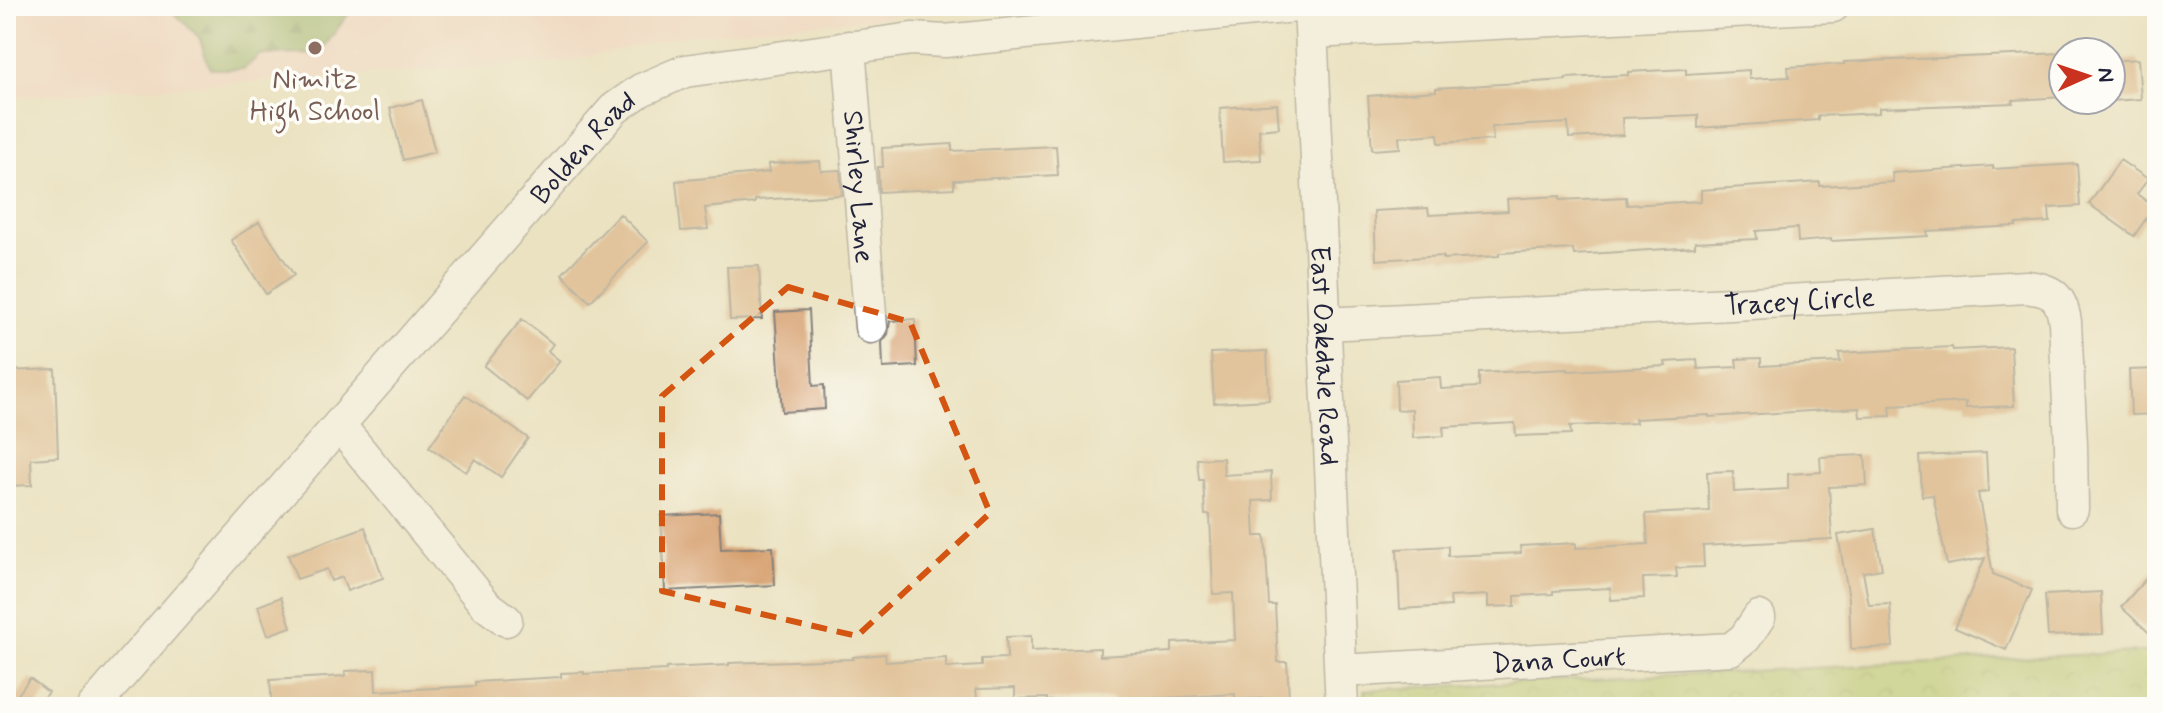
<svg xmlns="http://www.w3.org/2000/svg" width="2163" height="713" font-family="Mynerve,sans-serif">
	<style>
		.built { fill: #f7d1c6 }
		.forest { fill: url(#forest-firs); stroke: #57674d; stroke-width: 2 }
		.park { fill: url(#park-crowns); stroke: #6a7453; stroke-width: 2 }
		.building { fill: #d69f6d }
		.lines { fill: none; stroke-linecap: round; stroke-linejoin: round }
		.minor-casing { stroke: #86827e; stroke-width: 35 }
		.minor { stroke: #fff; stroke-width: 32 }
		.marked { fill: none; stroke: #d45411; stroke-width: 6; stroke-dasharray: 16 10; stroke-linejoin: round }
		.education-dot { fill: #8d6e63; stroke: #fdfcf7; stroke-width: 3 }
		.labels { text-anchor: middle; stroke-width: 7; stroke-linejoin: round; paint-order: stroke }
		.education-label { font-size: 28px; fill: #785e54; stroke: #fdfcf7 }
		.street-label { font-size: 28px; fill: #22223b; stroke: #fdfcf7 }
	</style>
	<defs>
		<pattern id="forest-firs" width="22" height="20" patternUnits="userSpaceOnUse" patternTransform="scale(2)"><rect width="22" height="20" fill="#8cac5f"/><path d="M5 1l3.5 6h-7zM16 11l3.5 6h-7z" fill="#728c50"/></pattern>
		<pattern id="park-crowns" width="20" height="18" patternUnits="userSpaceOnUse" patternTransform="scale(2)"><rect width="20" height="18" fill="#b1c76b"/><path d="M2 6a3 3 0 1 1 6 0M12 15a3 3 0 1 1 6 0" fill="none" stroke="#98ab5e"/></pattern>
	</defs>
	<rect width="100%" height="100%" fill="#fdfcf7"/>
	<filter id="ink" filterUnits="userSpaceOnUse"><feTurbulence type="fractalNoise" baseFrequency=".0125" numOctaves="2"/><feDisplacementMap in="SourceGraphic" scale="16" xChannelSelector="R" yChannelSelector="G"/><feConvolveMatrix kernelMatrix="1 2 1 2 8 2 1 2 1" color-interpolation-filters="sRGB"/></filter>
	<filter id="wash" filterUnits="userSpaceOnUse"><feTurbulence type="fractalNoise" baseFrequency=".006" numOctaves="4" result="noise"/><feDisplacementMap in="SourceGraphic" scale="32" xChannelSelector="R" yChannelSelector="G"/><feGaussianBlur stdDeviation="1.8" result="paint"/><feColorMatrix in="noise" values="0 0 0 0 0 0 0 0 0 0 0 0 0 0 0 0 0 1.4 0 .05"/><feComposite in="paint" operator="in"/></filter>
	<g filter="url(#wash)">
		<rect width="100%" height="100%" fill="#ebe2c1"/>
		<path class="built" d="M6,6H1012L688,35L562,62L6,97Z"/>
		<path class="forest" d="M167,6H354L319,54L259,55L244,69H210L199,37Z"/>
		<path class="park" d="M2157,651V707H1365L1364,690Z"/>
		<g id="blocks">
			<path class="building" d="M2063,53V97L2013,100V103L1879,108V113L1818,116V120L1698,128V115L1622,118L1623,135L1569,138L1568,123L1492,127L1493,140L1439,143L1438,134L1399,137L1400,148L1372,150L1368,96L1436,91V88L1566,80V78L1628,75V72L1686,69V74L1749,70V79L1789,77L1788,67L1844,64V62Z
				M2138,59L2141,99L2111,101V61Z
				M422,100L435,152L403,160L390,108Z
				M1277,104L1279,128L1259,130L1261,160L1223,162L1220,108Z
				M952,144V151L1056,146L1058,175L954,180V188L879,192L878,167H883L882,148Z
				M2120,160L2148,179L2137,194L2154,207L2134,236L2089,204Z
				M820,161L821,171L840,170L842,195L755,200V203L705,208L708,229L681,231L676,181L769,172L768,164Z
				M2077,164L2080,206L2049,208L2050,222L2016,224V226L1927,231L1928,236L1831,241V239L1798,242L1797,228L1756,231L1757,239L1695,242V247L1574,255L1573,249L1499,253V256L1443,259V256L1376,260L1374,211L1428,208L1429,215L1508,211L1507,199L1560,196V200L1626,197L1627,205L1701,201V190L1820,182V186L1893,182L1892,173L1993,166V169Z
				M620,214L648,242L590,302L562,274Z
				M259,222L294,275L266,294L231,240Z
				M759,266L762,319L730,320L727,267Z
				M809,310L813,386L824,385L825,409L782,412L775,312Z
				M522,319L553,344L548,351L560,361L527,401L484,366Z
				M915,319L917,366L883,368L882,342L888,334L890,321Z
				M1952,347L1953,350L2011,347L2014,406L1966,408V402L1890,406L1891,416L1860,417L1859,408L1709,417V415L1635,419L1636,423L1570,426L1571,434L1516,436L1515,423L1443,427L1444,436L1413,438L1412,409L1397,410L1396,380L1440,377L1441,389L1479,387V373L1568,369V371L1666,366L1665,362L1697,360L1698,369L1737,367L1736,359L1761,358V366L1840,362L1839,353Z
				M1267,351L1269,400L1214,403L1211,353Z
				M55,369L58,457L31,459L32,485L6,486V371Z
				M2157,369V414L2131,415L2129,370Z
				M465,395L528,438L501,477L475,459L466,472L429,447Z
				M1986,453L1988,492L1978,493L1993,574L2032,590L2006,650L1955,628L1985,558L1947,565L1933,495L1922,496L1920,456Z
				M1865,455L1867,485L1829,487L1832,539L1703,546L1704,567L1676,568L1677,577L1643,578L1644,598L1611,600L1610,588L1553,591V594L1515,596V606L1488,607V595L1450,597L1451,606L1400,609L1397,549L1448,546V556L1521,553L1520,546L1576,543V548L1648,544L1646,514L1709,511L1707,472L1733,471L1734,492L1788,489V474L1821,472L1820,457Z
				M1223,458L1224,475L1271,472L1272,500L1253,501L1255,536H1265L1269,605H1275L1278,662H1287L1289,697L1235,700V694L1112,701V698L1047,701V698L1015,699V688L976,689L978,707H693V703L658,705V707H633V704L593,707H272L270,680L345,676V671L375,670L376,691L475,686V682L561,677V673L584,672V674L666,670V668L729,665V663L853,659V657L885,654L886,662L946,658V668L982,666V659L1007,658L1006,637L1031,636V651L1100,648V656L1172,652V643L1235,640L1233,593L1213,594L1210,515H1205L1203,480H1199L1197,459Z
				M719,513L721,549L773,547L775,585L665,591L661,516Z
				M365,527L383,578L347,591L342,577L331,581L327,569L297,579L288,555Z
				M1875,529L1882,569L1863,572L1869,605L1890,604L1893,647L1851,649L1849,598L1838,535Z
				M2157,566V640L2121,607Z
				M2101,592L2103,634L2048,636L2045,595Z
				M281,597L291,627L268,635L258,606Z
				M30,678L48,692L37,707H9Z"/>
		</g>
	</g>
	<g filter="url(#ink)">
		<use href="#blocks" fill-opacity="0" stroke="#86827e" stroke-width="2"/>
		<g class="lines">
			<g class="minor-casing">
				<g id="minor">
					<path id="s1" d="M1310,6L1342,707"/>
					<path d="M1312,32L1833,6"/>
					<path id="s2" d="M849,47L871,327"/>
					<path id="s3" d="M1324,324L1751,303L2026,287C2052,290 2061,295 2065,322L2071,445L2072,509"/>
					<path d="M339,425L486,605L506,620"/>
					<path id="s4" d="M1341,671L1731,649L1745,638L1759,617"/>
					<path id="s5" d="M93,707L614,109L641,90L685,71L912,39L945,41L1296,6"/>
				</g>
			</g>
			<use href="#minor" class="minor"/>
		</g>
	</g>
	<path d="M0 0H2163V713H0ZM788,287L910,322L990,513L857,636L662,591V396Z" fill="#ebe2c1" fill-opacity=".55" fill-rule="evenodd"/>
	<path class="marked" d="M788,287L910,322L990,513L857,636L662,591V396Z"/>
	<circle class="education-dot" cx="315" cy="48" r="8"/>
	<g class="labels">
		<g class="education-label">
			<text x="315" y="88">Nimitz<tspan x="315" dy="32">High School</tspan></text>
		</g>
		<g class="street-label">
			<text dy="10" stroke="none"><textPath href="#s5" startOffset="744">Bolden Road</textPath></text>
			<text dy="10" stroke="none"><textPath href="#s2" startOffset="140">Shirley Lane</textPath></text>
			<text dy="10" stroke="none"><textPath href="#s3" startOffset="476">Tracey Circle</textPath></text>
			<text dy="10" stroke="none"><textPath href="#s1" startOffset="350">East Oakdale Road</textPath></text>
			<text dy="10" stroke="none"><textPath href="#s4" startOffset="218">Dana Court</textPath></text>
		</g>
	</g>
	<rect width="2163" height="713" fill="none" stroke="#fdfcf7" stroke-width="32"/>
	<g transform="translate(2087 76) rotate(87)"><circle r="38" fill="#fdfcf7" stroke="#a5a5ac" stroke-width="2"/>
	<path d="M0-6L14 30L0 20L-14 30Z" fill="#c8321e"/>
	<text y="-12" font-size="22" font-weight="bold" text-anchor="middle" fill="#22223b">N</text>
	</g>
</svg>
